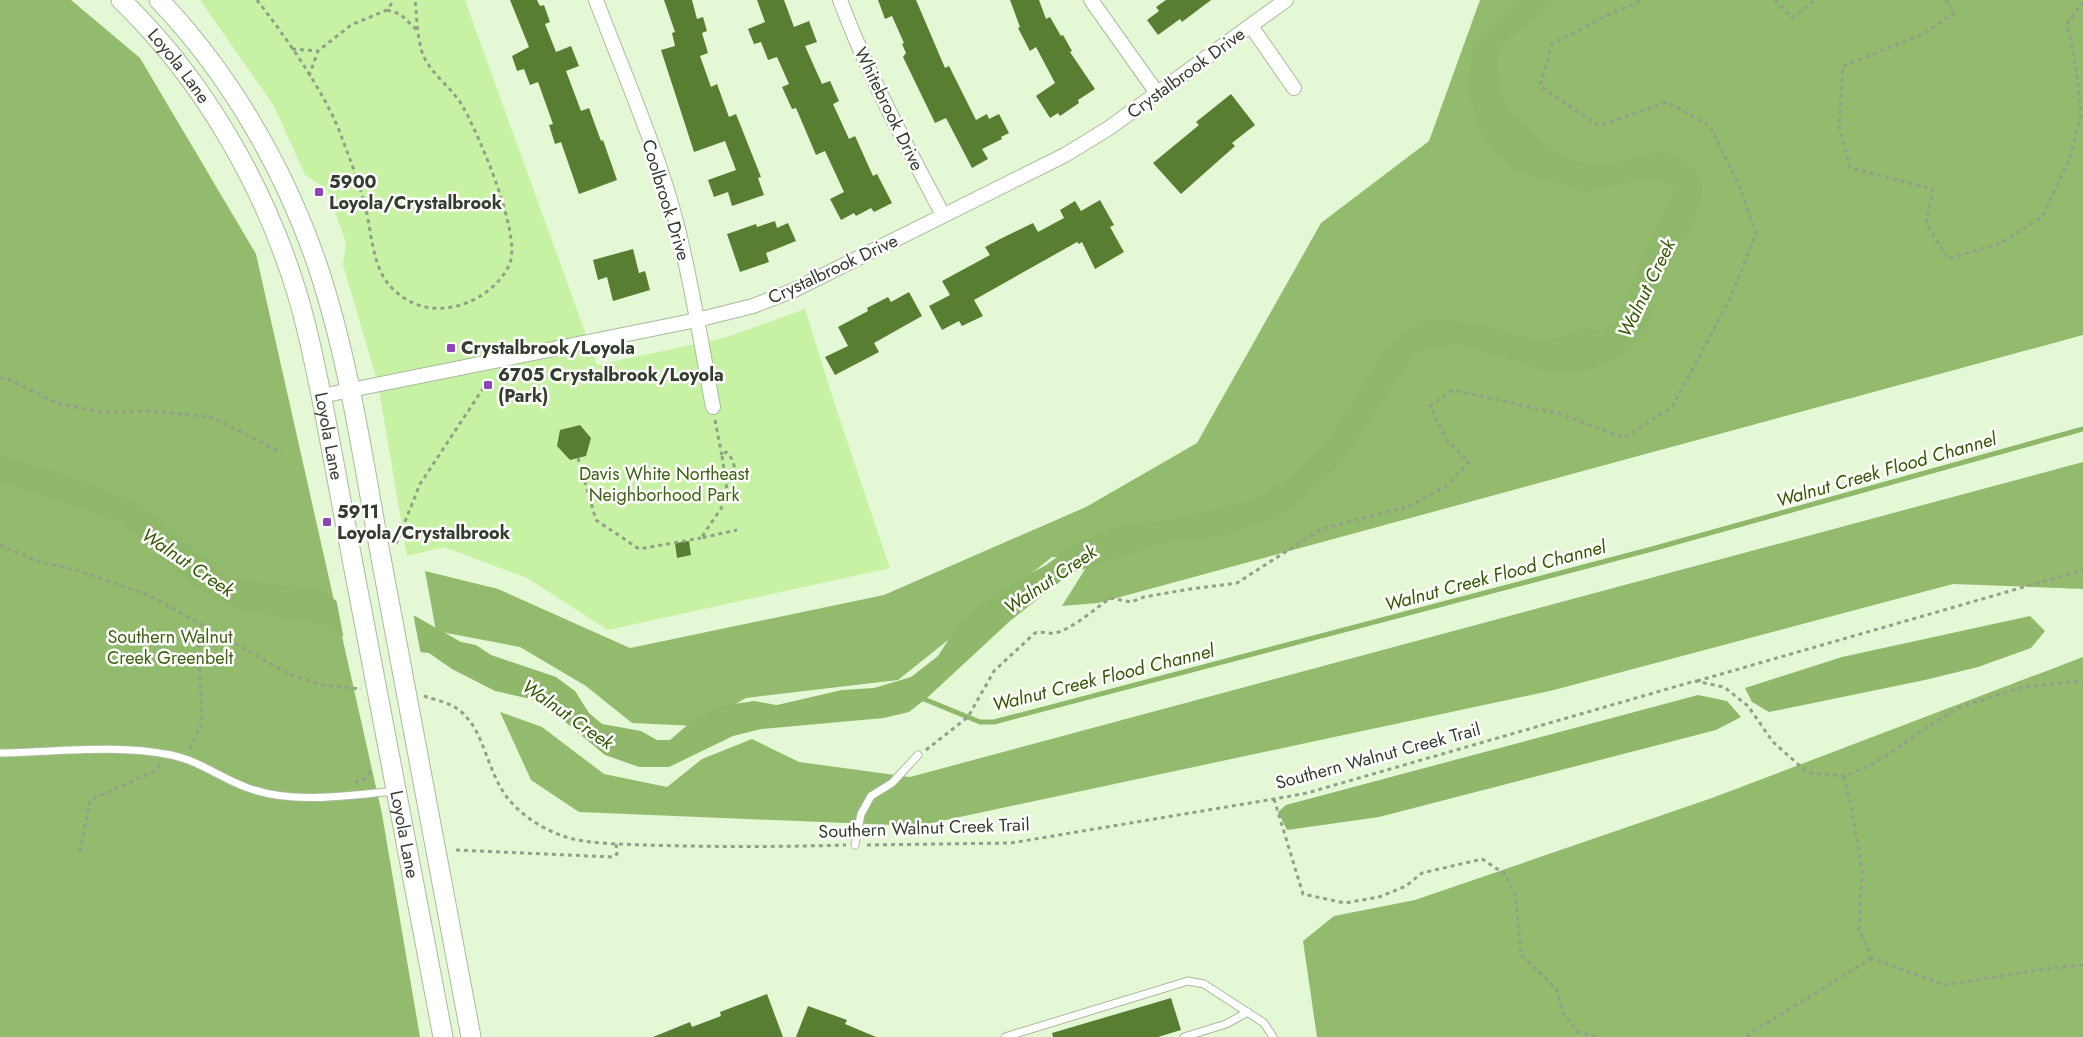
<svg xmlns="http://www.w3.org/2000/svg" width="2083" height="1037" font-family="Jost,sans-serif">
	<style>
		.green { fill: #c7f2a3 }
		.forest { fill: #92bb6d }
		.water { fill: #8fb86a }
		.pier { fill: #e5f8d6 }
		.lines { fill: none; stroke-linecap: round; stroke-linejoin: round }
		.stream { stroke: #8fb86a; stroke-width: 5 }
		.building { fill: #587e31 }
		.lane-casing { stroke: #a9bb9b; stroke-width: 9 }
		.street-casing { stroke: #a9bb9b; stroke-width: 16 }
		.secondary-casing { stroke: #a9bb9b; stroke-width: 21 }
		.path { stroke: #93a088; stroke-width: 3; stroke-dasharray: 4 4; stroke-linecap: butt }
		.lane { stroke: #fff; stroke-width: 7 }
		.street { stroke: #fff; stroke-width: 14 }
		.secondary { stroke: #fff; stroke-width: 19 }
		.secondary-bridge-casing { stroke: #a9bb9b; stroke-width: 21; stroke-linecap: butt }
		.secondary-bridge { stroke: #fff; stroke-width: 19 }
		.poi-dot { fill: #8e44b6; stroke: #fff; stroke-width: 2 }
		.labels { text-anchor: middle; stroke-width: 5; stroke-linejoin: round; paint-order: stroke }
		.street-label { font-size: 18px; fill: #353d2f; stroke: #fff }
		.poi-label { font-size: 18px; font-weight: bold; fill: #353d2f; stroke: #fff; text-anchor: start }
		.park-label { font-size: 18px; fill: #3e6310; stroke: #fff }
		.water-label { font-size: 19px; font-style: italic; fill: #345900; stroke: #fff }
	</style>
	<rect width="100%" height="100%" fill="#e5f8d6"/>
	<path class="green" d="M200,0H465L597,365L724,338L805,309L838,414L890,568L608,630L527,578L444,547L407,556L378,384L343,265L346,243L327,189L305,175L274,106Z"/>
	<path class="forest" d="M0,0H71L140,58L256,254L382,814L420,1037H0Z
		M1480,0H2083V335L1098,603L1062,606L1092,558L1052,557L898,680L746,698L696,726L632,723L586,686L520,647L436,631L425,571L498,589L630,648L884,595L1086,507L1197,443L1321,223L1429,141Z
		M2083,462V589L1953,584L1554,690L918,826L579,812L531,780L500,712L542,727L604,774L667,787L702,759L752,739L799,762L910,777Z
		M2083,657V1037H1317L1303,941L1334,916L1415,900L1712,798Z"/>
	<path class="water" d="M1518,0H1557L1500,47L1497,64L1500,92L1512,114L1543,142L1568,160L1604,165L1660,151L1678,158L1694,168L1702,182V197L1695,219L1659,283L1646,333L1638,344L1611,361L1590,370L1548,372L1460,344L1424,350L1409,362L1340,465L1300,502L1272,520L1220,536L1165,543L1071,573L1010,621L928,697L909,712L884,718L761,729L733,736L669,767H639L605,755L540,701L495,691L452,669L429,653L358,646L325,625L243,611L217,599L192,584L136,535L110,518L0,481V455L70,476L130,500L161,519L227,578L322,590L347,609L371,620L415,616L461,642L476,645L491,655L556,677L575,691L589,713L602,724L641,731L657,740H670L692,721L720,706L754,701L777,705L842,690L874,688L911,677L938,656L959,623L976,609L999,591L1046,565L1075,544L1110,528L1185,517L1253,500L1290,477L1319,451L1331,436L1385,349L1419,321L1450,319L1485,325L1535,340L1563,336L1585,328L1602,330L1613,325L1661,217L1674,194L1673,187L1657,179L1643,178L1588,192L1514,171L1493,151L1477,126L1468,87L1473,45Z
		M2030,616L2045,631L2031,648L1978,667L1925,680L1769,712L1752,702L1745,688L1842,657Z
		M1698,695L1727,701L1741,717L1716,730L1379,817L1287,830L1278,812L1286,805Z"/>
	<path class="pier" d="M336,598L348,607L372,618L413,613L421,655L357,648L344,640Z"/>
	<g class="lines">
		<path class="stream" d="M919,697L980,722H994L1652,549L2083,429"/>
	</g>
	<path class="building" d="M510,0H537L540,6L544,5L550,22L545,24L556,52L571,46L579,66L566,71L581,111L589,108L601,141L603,140L617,180L579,194L561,142L555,144L549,125L553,124L538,82L530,85L524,69L517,71L512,56L529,47Z
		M664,0H692L697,19L703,17L707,31L702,33L708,53L700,56L711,87L717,84L729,117L736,114L761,177L758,178L764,195L732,206L728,192L714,197L708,180L736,170L725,141L694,152L661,50L675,46L672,33L675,32Z
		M757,0H784L794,27L809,21L817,42L805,46L822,84L830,81L839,101L833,104L849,139L855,136L873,176L877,174L892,203L874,212L871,208L856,216L854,213L841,220L830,199L844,192L825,151L816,155L796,108L792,109L782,87L789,84L777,57L768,60L761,42L754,44L748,29L765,22Z
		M878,0H916L945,68L949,66L976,120L987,114L989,119L999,114L1009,133L1001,137L1002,139L982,149L988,159L972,168L946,118L935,123L903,57L906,53L902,44L904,43L892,16L885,19Z
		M1010,0H1039L1046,19L1050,17L1061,36L1063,35L1072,51L1070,52L1095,89L1078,100L1079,103L1060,116L1058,113L1050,118L1036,96L1055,83L1036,47L1030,51L1018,28L1020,27Z
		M1166,0H1211L1182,22L1180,19L1158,35L1147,20L1159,11L1156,7Z
		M1231,94L1255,125L1232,143L1235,146L1181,194L1153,163L1199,125L1196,122Z
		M1100,200L1114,225L1110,227L1124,252L1095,269L1082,242L1079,244L1077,242L974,300L983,316L962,326L959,321L942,330L929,306L950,295L942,281L990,255L985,247L1002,238L1033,223L1038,232L1064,218L1060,210L1075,201L1081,211Z
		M775,221L777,228L788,223L796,241L766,253L769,262L740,272L727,234L756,224L757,227Z
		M633,249L639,273L645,271L650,290L613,301L607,277L598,280L593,260Z
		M909,292L922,316L874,343L879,352L835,375L825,357L848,346L838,327L868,311L867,308L888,297L891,302Z
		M580,425L591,438L586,456L570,460L557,446L560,430Z
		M689,541L691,555L677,558L675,543Z
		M767,994L783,1037H653L690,1022L692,1027L721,1016L720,1012Z
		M1171,998L1181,1030L1158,1037H1053L1052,1033Z
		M808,1006L847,1020L845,1024L876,1037H796Z"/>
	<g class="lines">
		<g class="lane-casing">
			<path id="lane" d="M0,753C56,752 116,744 171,755C200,761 222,779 248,788C295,805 348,795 396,791
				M855,845L861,814L871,796L892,783L918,755
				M1005,1037L1188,981L1204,984L1264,1023L1273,1037
				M1184,1037L1226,1024L1248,1012"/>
		</g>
		<g class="street-casing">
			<path id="street" d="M596,0C624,74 657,148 677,225C692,285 702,347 713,407
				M840,0C868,75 906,145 943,215
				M1091,0L1157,93
				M1251,26L1294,88
				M321,396L697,320L753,306L792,291L1065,155L1109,128L1286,0"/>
		</g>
		<g class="secondary-casing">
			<g id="secondary">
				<path id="s1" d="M121,0C203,79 264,185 297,293C309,333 317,374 325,415C334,465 344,514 353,564"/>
				<path d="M159,0C229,73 284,168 317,264C349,359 363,460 381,558"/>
				<path d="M414,734L471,1037"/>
				<path id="s2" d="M386,737L443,1037"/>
			</g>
		</g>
		<path class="path" d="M257,0C285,36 327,95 342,138C350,159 358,180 364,202C372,229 371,266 391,287C414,312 448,314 477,298C490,291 504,278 510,263C521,233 479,135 463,107C452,87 429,73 422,52C417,36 417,17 415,0
			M1775,0L1792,18L1815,0
			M1946,0L1955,13L1923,34L1843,66L1839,126L1850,168L1933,189L1926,223L1948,259L2001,243L2042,217L2069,160L2081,115L2076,67L2067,24L2083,2
			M387,10L400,14L418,31
			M292,49L318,51
			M309,76L318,51L351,25L387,10L394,0
			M0,378L10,380L57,403L101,412L148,411L211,417L282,453
			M715,420L722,456L726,452C734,458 737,471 732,479L725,476L728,498L701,538L737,530
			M722,456L725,476
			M578,458L596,520L639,549L701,538
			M396,544L420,484L486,384
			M0,545L37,561L76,570L151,596L289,674L322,685L361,689
			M1697,681L2083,570
			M424,696C435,700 449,702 459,710C486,731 486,773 510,801C524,817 543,829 563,836C584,844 622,844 645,845C712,847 779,847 846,845
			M190,749L202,722L198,623
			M926,750L968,717L994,671L1035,633C1042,631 1048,634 1055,633C1069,631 1098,607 1110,598L1131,602L1144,597L1190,589L1237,583L1321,529L1409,506L1446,486L1469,462L1446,439L1430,406L1453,390L1561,414L1624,438L1672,407L1730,299L1756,234L1739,185L1710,126L1667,102L1599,126L1540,86L1552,44L1612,13L1643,0
			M1844,776L1852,810L1862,872L1859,929L1872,958L1944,985L2044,969L2083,965
			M355,782L365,779L373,768
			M1274,799L1303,894L1345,903L1379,897L1406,886L1422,873L1482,859L1505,874L1516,897L1521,955L1556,988L1563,1013L1578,1032L1597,1037
			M867,845L1011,843L1274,799L1307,793L1695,681L1724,687L1748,706L1773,742L1808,773L1844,776L1869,766L1892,752L1924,729L1960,707L2023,687L2083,681
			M456,850L613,857L617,854L616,844
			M80,852L90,800L153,772L161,764
			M1747,1037L1752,1032L1872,958"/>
		<use href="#lane" class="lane"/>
		<use href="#street" class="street"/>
		<use href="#secondary" class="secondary"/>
		<g class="secondary-bridge-casing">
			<path id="secondary-bridge" d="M381,558L414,734
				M353,564L386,737"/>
		</g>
		<use href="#secondary-bridge" class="secondary-bridge"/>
	</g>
	<g class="poi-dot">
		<rect x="314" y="187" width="10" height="10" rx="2.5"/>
		<rect x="446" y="343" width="10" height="10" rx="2.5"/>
		<rect x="483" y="380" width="10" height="10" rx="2.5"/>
		<rect x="322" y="517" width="10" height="10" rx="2.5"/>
	</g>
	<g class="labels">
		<g class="street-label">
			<text dy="6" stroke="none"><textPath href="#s1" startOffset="88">Loyola Lane</textPath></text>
			<text transform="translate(1186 73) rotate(-36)" y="6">Crystalbrook Drive</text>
			<text transform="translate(889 109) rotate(64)" y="6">Whitebrook Drive</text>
			<text transform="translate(666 200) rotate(73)" y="6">Coolbrook Drive</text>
			<text transform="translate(833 269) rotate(-25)" y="6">Crystalbrook Drive</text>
			<text dy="6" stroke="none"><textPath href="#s1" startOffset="492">Loyola Lane</textPath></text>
			<text transform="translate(1378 756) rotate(-15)" y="6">Southern Walnut Creek Trail</text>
			<text transform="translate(924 828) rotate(-2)" y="6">Southern Walnut Creek Trail</text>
			<text dy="6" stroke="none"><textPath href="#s2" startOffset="99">Loyola Lane</textPath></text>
		</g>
		<g class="poi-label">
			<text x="329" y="188">5900<tspan x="329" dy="21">Loyola/Crystalbrook</tspan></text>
			<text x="461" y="354">Crystalbrook/Loyola</text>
			<text x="498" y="381">6705 Crystalbrook/Loyola<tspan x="498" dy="21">(Park)</tspan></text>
			<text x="337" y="518">5911<tspan x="337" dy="21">Loyola/Crystalbrook</tspan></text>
		</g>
		<g class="park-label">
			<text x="664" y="480">Davis White Northeast<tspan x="664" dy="21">Neighborhood Park</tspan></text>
			<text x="170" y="643">Southern Walnut<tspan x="170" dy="21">Creek Greenbelt</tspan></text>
		</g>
		<g class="water-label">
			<text transform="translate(1646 288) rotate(-64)" y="7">Walnut Creek</text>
			<text transform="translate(1886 469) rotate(-16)" y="7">Walnut Creek Flood Channel</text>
			<text transform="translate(188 562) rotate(34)" y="7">Walnut Creek</text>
			<text transform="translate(1495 575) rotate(-15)" y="7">Walnut Creek Flood Channel</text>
			<text transform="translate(1050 579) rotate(-34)" y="7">Walnut Creek</text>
			<text transform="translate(1103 677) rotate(-14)" y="7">Walnut Creek Flood Channel</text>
			<text transform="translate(568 714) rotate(35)" y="7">Walnut Creek</text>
		</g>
	</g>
</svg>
